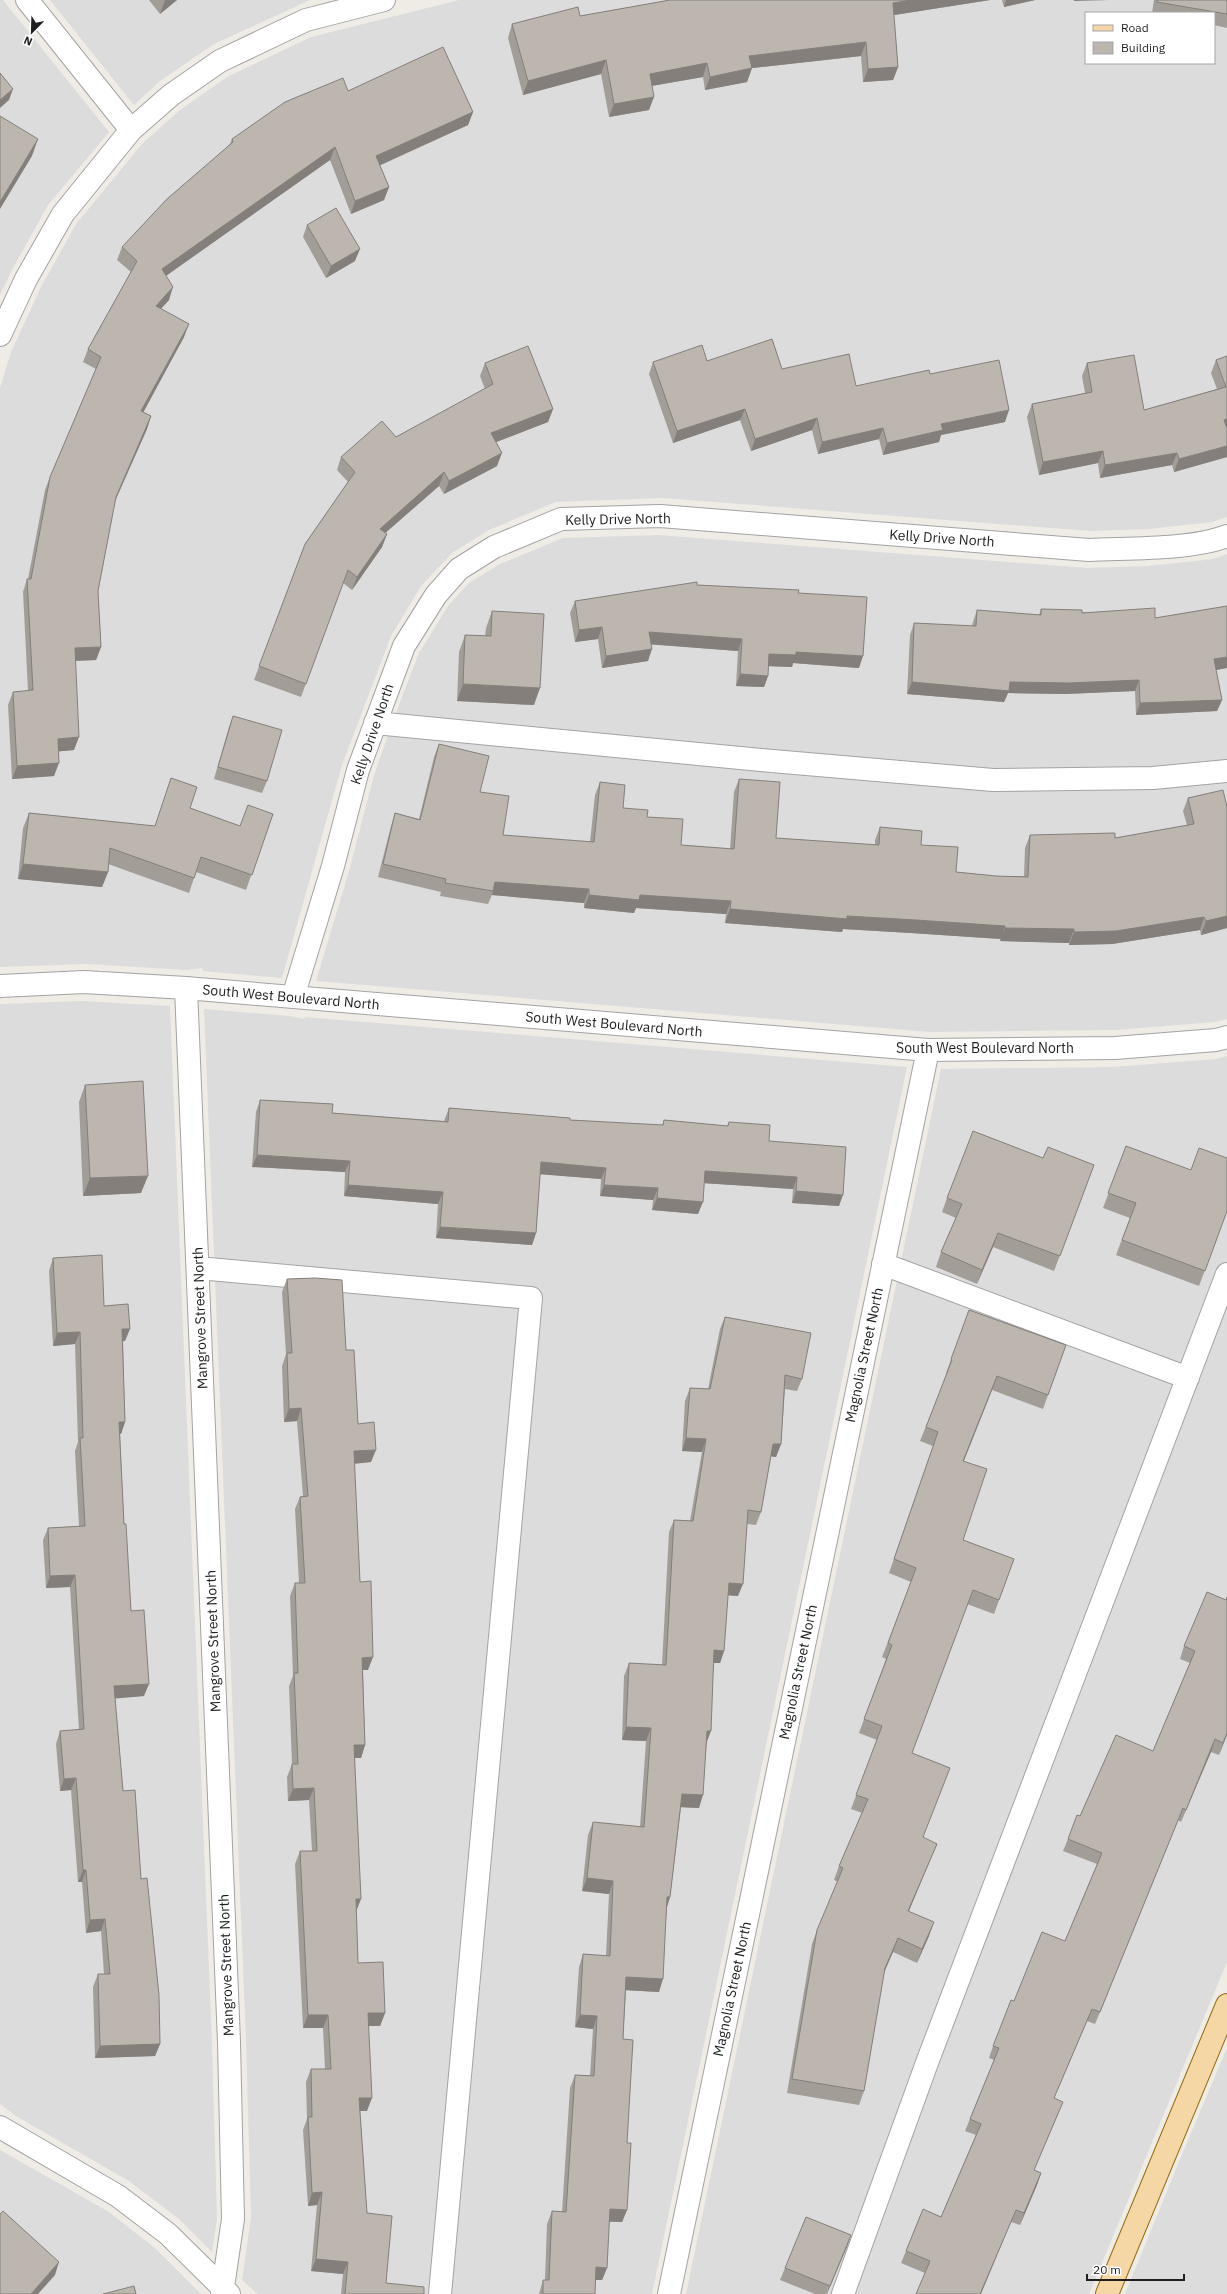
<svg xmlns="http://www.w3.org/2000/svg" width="1227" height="2294" font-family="'IBM Plex Sans',sans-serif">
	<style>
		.residential { fill: #dddcdc; fill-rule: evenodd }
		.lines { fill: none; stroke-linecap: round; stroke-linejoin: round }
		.minor-casing { stroke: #a3a3a3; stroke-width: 24 }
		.major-casing { stroke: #8f690b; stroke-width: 24 }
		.minor { stroke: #fff; stroke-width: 22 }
		.major { stroke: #f5d6a5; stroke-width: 22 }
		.wall { fill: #a29d96 }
		.shaded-wall { fill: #847f7a }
		.building { fill: #bcb6af; stroke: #847f7a }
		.labels { text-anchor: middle; stroke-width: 3; stroke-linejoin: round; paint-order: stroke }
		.street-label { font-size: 14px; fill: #1f1f1f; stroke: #fff }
	</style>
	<rect width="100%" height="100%" fill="#efece6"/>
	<path class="residential" d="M0,0H3L109,132L48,205L12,270L0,295Z
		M50,0H310L214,44L160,81L134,105Z
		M459,0H1227V517L1212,522L1148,529L1091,531L662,498L556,502L489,530L452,553L421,586L391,636L342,765L282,978L203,971L202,968L187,970L87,964L0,967V388L11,352L41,287L76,224L143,143L180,110L227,77L311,37ZM1086,13H1214V63H1086Z
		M658,535L1088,568L1148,566L1214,559L1227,554V1019L1215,1022L1116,1030L930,1032L316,981L349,871L374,775L400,702L419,653L448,606L469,583L500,564L563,538Z
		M82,1001L170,1006L212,2044L217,2219L212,2252L179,2219L129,2181L16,2116L0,2104V1004Z
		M204,1009L289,1016L304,1019L305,1017L907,1067L652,2294H258L242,2280L251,2217L246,2040Z
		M1227,1056V1962L1089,2294H686L941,1069L1113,1067L1216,1059Z
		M1227,2048V2294H1125L1183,2152Z
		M0,2150L109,2212L156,2249L201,2294H0Z"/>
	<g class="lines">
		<g class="minor-casing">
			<path id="minor" d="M27,0L131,130
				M0,335L26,279L63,214L131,130L171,95L220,61L306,20L384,0
				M375,723L761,760L993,780L1153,778L1227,771
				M0,986L84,982L186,988L928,1050L1115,1048L1216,1040L1227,1037
				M186,988L229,2042L233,2219L222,2294
				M293,997L333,866L358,770L404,646L436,595L459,569L494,547L561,519L660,516L1089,550C1129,548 1191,550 1227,536
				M883,1264L1188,1378
				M198,1268L531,1298L440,2294
				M0,2127L118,2196L168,2234L229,2294
				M669,2294L928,1050
				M843,2294L928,2060L1227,1274"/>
		</g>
		<g class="major-casing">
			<path id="major" d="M1107,2294L1227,2005"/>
		</g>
		<use href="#minor" class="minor"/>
		<use href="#major" class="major"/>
	</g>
	<path class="wall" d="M149,0H177L160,14Z
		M670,0H990L894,15L898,67L893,80L863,82L861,56L752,68L747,82L705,90L703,77L652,86L649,110L609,117L601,74L523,95L508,38L512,24L580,16Z
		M1002,0H1035L1004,7Z
		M1154,0H1227V28L1214,25V13H1152Z
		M348,91L473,112L468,125L379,166L389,187L384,200L351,214L330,160L166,276L169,300L161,309L184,337L143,412L151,416L147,429L115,501L98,591L101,647L96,660L75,661L74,750L59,751L54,776L12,779L8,705L13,692L28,691L23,592L27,579H28L45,490L50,477L96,369L83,362L88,349L131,272L117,260L122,247L230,144L232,139Z
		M307,225L355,261L326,278L303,237Z
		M1227,356V457L1174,472L1172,465L1100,478L1098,463L1039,475L1027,417L1032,404L1085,393L1082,376L1087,363L1144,410L1217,389L1211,373L1216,360Z
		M707,361L782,369L856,386L930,374L1005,422L941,435L939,442L883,455L879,439L818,454L812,430L751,451L740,420L673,443L649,374L653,362Z
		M485,363L553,409L548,422L496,442L497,466L444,494L439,486L385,533L387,534L382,547L352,590L343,583L301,697L254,680L305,544L348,482L337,470L341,457L396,437L485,389L480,376Z
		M697,585L798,593L859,668L793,663L792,667L768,666V676L764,687L736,686L738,651L651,644L648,661L602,668L598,639L575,642L570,613L575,601Z
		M1227,606V668L1216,670L1222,700L1217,711L1136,715L1135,691L1065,694L1008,693L1004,702L907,694L910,635L914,623L972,626L973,622L977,610L1039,615L1041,609L1155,618Z
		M492,611L534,705L457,701L459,652L465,635L485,636L486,628Z
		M233,716L267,781L262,793L214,779L229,727Z
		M439,744L480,792L503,835L590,842L595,795L600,782L623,808L647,817L681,845L730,849L734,792L739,779L776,838L875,845V840L880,827L921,845L956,872L996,876H1024L1025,848L1030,835L1115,838L1187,825L1183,811L1188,798L1227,928L1201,935L1200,930L1112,944L1069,945V943L1000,941L1001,939L911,933L843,929L842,932L725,923L726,914L636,908L634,913L584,908V903L492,895L488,904L440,896L441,892L378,877L391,826L395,813L419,819L434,757Z
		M190,808L240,826L273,814L246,890L196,872L189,893L108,864V872L102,887L18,879L23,828L29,813L155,826Z
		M85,1085L141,1193L83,1196L79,1102Z
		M260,1100L332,1113L444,1121L449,1108L570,1120L662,1125L664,1120L727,1126L729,1122L769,1141L839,1206L792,1203L793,1189L704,1183L698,1214L652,1210L653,1200L600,1196L601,1179L540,1174L536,1233L532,1245L436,1238L438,1204L344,1196L345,1172L252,1167L256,1112Z
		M1126,1146L1227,1211L1199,1286L1116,1255L1130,1218L1103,1208Z
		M1043,1158L1094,1165L1054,1271L993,1247L977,1284L936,1267L941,1252L956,1218L942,1212L947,1198Z
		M53,1258L104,1306L125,1341H123L125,1422L121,1434H120L124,1524L131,1611L144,1696L115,1698L123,1791L141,1879L160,2044L155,2056L95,2058L93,1987L98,1974H104L101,1931L86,1933L82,1882H78L71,1790L60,1791L56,1744L60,1731L79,1730L70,1587L46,1588L43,1540L48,1528L79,1526L75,1451L78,1442L75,1344L53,1346L49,1271Z
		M287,1279L346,1350L358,1424L371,1462L354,1464L360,1582L368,1670H363L365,1745L361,1758H355L356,1912L358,1963L385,2013L380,2026H368L367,2111H360L367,2213L386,2283L424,2294H341L343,2274L311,2271L317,2205L308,2206L303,2130L307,2119L306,2082L311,2069H325L323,2028H303L295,1864L300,1851H312L309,1800L288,1801L287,1777L292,1764L289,1686L293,1676L290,1596L295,1583H299L295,1509L300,1497L303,1496L297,1421L284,1422L282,1366L286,1354L282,1292Z
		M969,1310L1066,1345L1043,1409L992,1390L964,1461L963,1540L1014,1559L994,1614L967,1604L912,1753L923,1838L937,1844L931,1858L909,1911L929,1936L917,1963L893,1952L884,1972L864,2091L859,2105L787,2093L812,1944L817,1930L838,1882L834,1880L839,1866L862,1813L851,1809L877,1740L859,1733L886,1659L882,1657L911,1582L889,1573L933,1446L920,1441L947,1374L946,1373Z
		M725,1317L802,1379L797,1391L785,1389L781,1444L776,1457L771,1456L761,1512L756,1525L747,1524L738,1596L728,1595L724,1651L720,1663H714L707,1742L699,1808L681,1807L670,1897L667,1907L659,1992L626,1990L623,2039L627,2143V2210L622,2222H609L607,2268L602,2280H595V2294H539L543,2280H545L547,2224L552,2211L562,2212L570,2088L575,2075L590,2076L593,2029L575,2027L579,1967L583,1954L606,1956L609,1894L582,1891L588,1835L593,1822L640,1827L646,1741L622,1740L624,1676L629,1663L662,1665L669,1532L674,1520L690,1521L702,1452L682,1451L685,1401L690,1388L708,1389L720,1329Z
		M1227,1597V1735L1219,1755L1211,1752L1181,1822L1178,1820L1095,2024L1087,2021L1054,2098L1058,2114L1034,2170L1041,2173L1037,2185L1020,2225L1011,2222L925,2273L901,2263L906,2251L941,2217L976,2135L965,2131L994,2060L989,2058L993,2046L1014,2001L1065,1941L1097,1864L1063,1851L1068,1839L1080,1816L1153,1751L1190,1663L1180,1659L1184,1646L1226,1600Z
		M851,2235L827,2294H815L780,2280L785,2268Z"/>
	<path class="shaded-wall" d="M165,0H177L160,14Z
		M911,0H990L888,16L893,3Z
		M1006,0H1035L1004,7Z
		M1074,0H1109L1074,1Z
		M866,42L861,56L744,69L749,56Z
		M606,60L601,74L523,95L528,81Z
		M707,63L703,77L645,87L650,74Z
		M898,67L893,80L863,82L868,69Z
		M752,68L747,82L705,90L710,77Z
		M13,89L9,100L0,108V100Z
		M654,97L649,110L609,117L614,104Z
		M473,112L468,125L371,169L376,156Z
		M38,139L32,156L0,209V202Z
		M335,147L330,160L157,282L162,269Z
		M389,187L384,200L351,214L355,201Z
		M360,249L355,261L326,278L331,266Z
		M173,287L169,300L151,319L156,306Z
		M189,324L184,337L137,424L141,411Z
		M553,409L548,422L486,446L491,433Z
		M745,409L740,420L673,443L677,431Z
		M1009,410L1005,422L941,435L939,442L883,455L887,443L941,424Z
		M151,416L147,429L111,510L116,497Z
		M817,418L812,430L751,451L755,439Z
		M1227,419V430L1224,420Z
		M883,428L879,439L818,454L822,442Z
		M1227,446V457L1174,472L1179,459Z
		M1103,451L1098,463L1039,475L1043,462Z
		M502,453L497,466L444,494L449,481Z
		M1177,453L1172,465L1100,478L1105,465Z
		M444,472L439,486L375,542L380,529Z
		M387,534L382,547L352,590L357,577Z
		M602,627L598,639L575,642L579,630Z
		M649,632L742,639L738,651L645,644Z
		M101,647L96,660L70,661L75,648Z
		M652,649L648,661L602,668L606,656Z
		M796,652L863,656L859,668L793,663L792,667L764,666L769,654Z
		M1227,657V668L1210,671L1214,659Z
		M740,674L768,676L764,687L736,686Z
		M1139,680L1135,691L1065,694L1008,693L1004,702L907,694L912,682H1010Z
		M463,684L540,688L534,705L457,701Z
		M1222,700L1217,711L1136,715L1140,703Z
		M79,737L74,750L53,752L58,739Z
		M59,763L54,776L12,779L17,766Z
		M23,864L108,872L102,887L18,879Z
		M495,882L589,889L584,903L492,895L493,891Z
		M589,895H640L731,901L726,914L636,908L634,913L584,908Z
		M730,909L916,920L1005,926L1001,939L911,933L843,929L842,932L725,923Z
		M1227,916V928L1201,935L1206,921Z
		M1204,917L1200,930L1112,944L1069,945L1074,932Z
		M1005,928L1074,929L1069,943L1000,941Z
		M257,1155L350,1161L345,1172L252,1167Z
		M541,1162L606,1168L601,1179L537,1174Z
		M705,1171L797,1177L793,1189L701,1183Z
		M148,1176L141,1193L83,1196L90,1178Z
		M348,1185L443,1192L438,1204L344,1196Z
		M604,1185L658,1188L653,1200L600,1196Z
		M796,1191L843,1195L839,1206L792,1203Z
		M657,1198L703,1202L698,1214L652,1210Z
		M440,1227L536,1233L532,1245L436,1238Z
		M998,1233L993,1247L977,1284L982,1270Z
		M122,1329H130L125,1341L118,1342Z
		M80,1332L75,1344L53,1346L57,1333Z
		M997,1376L992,1390L958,1475L963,1461Z
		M301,1408L297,1421L284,1422L289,1409Z
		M119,1422H125L121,1434H114Z
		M686,1438L706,1439L702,1452L682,1451Z
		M773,1444H781L776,1457L768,1456Z
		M376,1450L371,1462L349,1464L354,1451Z
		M75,1575L70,1587L46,1588L50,1576Z
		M729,1583L743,1584L738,1596L724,1595Z
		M714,1650L724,1651L720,1663H709Z
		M373,1657L368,1670H357L362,1658Z
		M149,1684L144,1696L110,1699L114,1686Z
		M626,1727L651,1728L646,1741L622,1740Z
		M707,1731H711L706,1744Z
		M1227,1733V1735L1219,1755L1223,1743Z
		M1215,1739L1211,1752L1181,1822L1186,1810Z
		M354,1745H365L361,1758H350Z
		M76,1778L71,1790L60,1791L64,1779Z
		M314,1788L309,1800L288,1801L293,1789Z
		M682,1794L703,1795L699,1808L677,1807Z
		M1183,1808L1178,1820L1095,2024L1100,2012Z
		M937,1844L931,1858L903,1925L908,1911Z
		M83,1870H86L82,1882H78Z
		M587,1878L613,1881L609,1894L582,1891Z
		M667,1897H670L666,1910Z
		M356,1899H361L356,1912Z
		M105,1919L101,1931L86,1933L90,1920Z
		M934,1922L929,1936L917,1963L922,1949Z
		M898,1938L893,1952L880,1982L885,1968Z
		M626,1977L663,1979L659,1992L622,1990Z
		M1092,2009L1087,2021L1049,2110L1054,2098Z
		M368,2013H385L380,2026H363Z
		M308,2015H328L323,2028H303Z
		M580,2015L597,2016L593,2029L575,2027Z
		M160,2044L155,2056L95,2058L100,2046Z
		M359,2098H372L367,2111H355Z
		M1041,2173L1037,2185L1020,2225L1024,2213Z
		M322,2192L317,2205L308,2206L312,2193Z
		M610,2209L627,2210L622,2222L605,2221Z
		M1016,2210L981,2294H980Z
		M851,2235L847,2247L827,2294L830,2286Z
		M316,2259L348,2262L343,2274L311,2271Z
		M59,2262L55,2275L38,2294H31Z
		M596,2267L607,2268L602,2280H591Z"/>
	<path class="building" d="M670,0H911L893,3L898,67L868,69L866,42L749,56L752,68L710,77L707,63L650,74L654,97L614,104L606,60L528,81L512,24L578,7L580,16Z
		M1157,0H1227V14L1157,2Z
		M443,47L473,112L376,156L389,187L355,201L335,147L162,269L173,287L156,306L189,324L141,411L151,416L116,497L98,591L101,647L75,648L79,737L58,739L59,763L17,766L13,692L33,690L27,579H31L50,477L101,357L88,349L137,261L122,247L167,199L233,142L232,139L285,102L343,78L348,91Z
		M0,73L13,89L0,100Z
		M0,116L38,139L0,202Z
		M336,208L360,249L331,266L307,225Z
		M772,339L782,369L849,354L856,386L929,370L930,374L999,360L1009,410L941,424L943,430L887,443L883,428L822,442L817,418L755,439L745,409L677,431L653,362L702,345L707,361Z
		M528,346L553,409L491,433L502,453L449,481L444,472L380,529L387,534L357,577L348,570L306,684L259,666L305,544L355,472L341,457L382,421L396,437L493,384L485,363Z
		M1134,355L1144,410L1226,387L1216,360L1227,356V419L1224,420L1227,429V446L1179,459L1177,453L1105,465L1103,451L1043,462L1032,404L1092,392L1087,363Z
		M697,582V585L799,590L798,593L867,597L863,656L796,652V655L769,654L768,676L740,674L742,639L649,632L652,649L606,656L602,627L579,630L575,601Z
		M1227,606V657L1214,659L1222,700L1140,703L1139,680L1069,683L1010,682L1009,691L912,682L914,623L976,626L977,610L1041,615V609L1082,610V613L1155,608V618Z
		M492,611L544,614L540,688L463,684L465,635L491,636Z
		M233,716L282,730L267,781L218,767Z
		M439,744L489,756L480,792L509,796L503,835L594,842L600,782L625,785L623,808L648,810L647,817L683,819L681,845L734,849L739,779L780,782L776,838L879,845L880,827L922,831L921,845L958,847L956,872L996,876L1028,877L1030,835L1115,833V838L1194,824L1188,798L1223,790L1227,807V916L1206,921L1204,917L1116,931L1074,932V929L1005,928V926L916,920L847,916V919L730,909L731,901L640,895L639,900L589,895V889L495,882L493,891L445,883L446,879L383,864L395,813L420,820Z
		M171,778L197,787L190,808L240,826L248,805L273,814L252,875L201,857L194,878L110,848L108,872L23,864L29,813L155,826Z
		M143,1081L148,1176L90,1178L85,1085Z
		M260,1100L333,1104L332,1113L448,1122L449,1108L570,1118V1120L663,1125L664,1120L728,1126L729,1122L770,1125L769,1141L846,1147L843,1195L796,1191L797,1177L705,1171L703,1202L657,1198L658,1188L604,1185L606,1168L541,1162L536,1233L440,1227L443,1192L348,1185L350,1161L257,1155Z
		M973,1131L1043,1158L1048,1147L1094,1165L1060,1256L998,1233L982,1270L941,1252L962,1204L947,1198Z
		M1126,1146L1191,1170L1199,1148L1227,1158V1211L1205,1271L1122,1240L1136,1203L1108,1193Z
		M102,1255L104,1306L128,1304L130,1329H122L125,1422H119L124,1524H126L131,1611L144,1610L149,1684L114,1686L123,1791L135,1790L141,1879L147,1878L159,1995L160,2044L100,2046L98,1974H110L105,1919L90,1920L86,1870H83L76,1778L64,1779L60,1731L84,1729L75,1575L50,1576L48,1528L85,1526L80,1438H83L80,1332L57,1333L53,1258Z
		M315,1278L342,1280L346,1350H354L358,1424L374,1422L376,1450L354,1451L360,1582L371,1581L373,1657L362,1658L365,1745H354L361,1899H356L358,1963L383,1962L385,2013H368L372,2098H359L367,2213L392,2216L386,2283L424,2287V2294H345L348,2262L316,2259L322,2192L312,2193L308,2117H312L311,2069H331L328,2015H308L300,1851H317L314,1788L293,1789L292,1764H298L294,1673H298L295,1583H305L300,1497L308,1496L301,1408L289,1409L287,1353H292L287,1279Z
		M969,1310L1066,1345L1048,1395L997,1376L963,1461L987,1469L963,1540L1014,1559L999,1600L973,1590L912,1753L950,1768L923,1837L937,1844L908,1911L934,1922L922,1949L898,1938L885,1968L864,2091L792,2079L817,1930L843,1868L839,1866L868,1799L856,1795L882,1726L864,1719L892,1645L888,1643L916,1568L894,1559L938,1432L926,1427L952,1360L951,1359Z
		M725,1317L811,1333L802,1379L785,1375L781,1444H773L761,1512L748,1510L743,1584L729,1583L724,1651L714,1650L711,1731H707L703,1795L682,1794L670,1897H667L663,1979L626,1977L623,2039L633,2040L627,2143H631L627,2210L610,2209L607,2268L596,2267L595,2294H543V2280H549L552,2211L566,2212L575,2075L594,2076L597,2016L580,2015L583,1954L610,1956L613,1881L587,1878L593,1822L644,1827L651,1728L626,1727L629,1663L666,1665L674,1520L693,1521L706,1439L686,1438L690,1388L710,1389Z
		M1207,1592L1226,1600L1227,1597V1733L1223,1743L1215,1739L1186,1810L1183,1808L1100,2012L1092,2009L1054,2098L1063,2102L1034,2170L1041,2173L1024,2213L1016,2210L980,2294H916L930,2261L906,2251L923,2209L941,2217L981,2124L970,2119L999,2048L993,2046L1011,2000L1014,2001L1042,1932L1065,1941L1102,1853L1068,1839L1077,1815L1080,1816L1116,1735L1153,1751L1195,1651L1184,1646Z
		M3,2211L59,2262L31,2294H0V2214Z
		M806,2217L851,2235L830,2286L785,2268Z
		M134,2286L136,2294H103Z"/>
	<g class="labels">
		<g class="street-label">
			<text transform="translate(618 519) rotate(-1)" y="5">Kelly Drive North</text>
			<text transform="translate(942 538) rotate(4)" y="5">Kelly Drive North</text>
			<text transform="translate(372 734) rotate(-71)" y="5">Kelly Drive North</text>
			<text transform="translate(291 997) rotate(5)" y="5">South West Boulevard North</text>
			<text transform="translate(614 1024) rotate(5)" y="5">South West Boulevard North</text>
			<text x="985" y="1053">South West Boulevard North</text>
			<text transform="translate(200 1318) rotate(-92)" y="5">Mangrove Street North</text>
			<text transform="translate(864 1355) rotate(-78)" y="5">Magnolia Street North</text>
			<text transform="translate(213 1641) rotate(-92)" y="5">Mangrove Street North</text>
			<text transform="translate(798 1672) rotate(-78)" y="5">Magnolia Street North</text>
			<text transform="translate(226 1965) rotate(-92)" y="5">Mangrove Street North</text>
			<text transform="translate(732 1989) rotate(-78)" y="5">Magnolia Street North</text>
		</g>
	</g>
	<rect x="1085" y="12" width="130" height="52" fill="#ffffff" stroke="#a5a5a5"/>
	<rect x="1093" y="25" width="20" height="6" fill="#f5d6a5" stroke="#a5a5a5"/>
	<text x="1121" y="32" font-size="12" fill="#1f1f1f">Road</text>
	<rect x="1093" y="42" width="20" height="12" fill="#bcb6af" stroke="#a5a5a5"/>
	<text x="1121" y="52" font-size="12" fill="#1f1f1f">Building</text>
	<g transform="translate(32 32) rotate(203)" stroke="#ffffff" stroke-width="3" paint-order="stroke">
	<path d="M0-3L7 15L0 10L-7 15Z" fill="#1f1f1f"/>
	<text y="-6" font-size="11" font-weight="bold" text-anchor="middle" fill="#1f1f1f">N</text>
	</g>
	<path d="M1087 2274v6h97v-6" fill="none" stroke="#1f1f1f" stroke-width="2"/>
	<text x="1093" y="2274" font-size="12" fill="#1f1f1f" stroke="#ffffff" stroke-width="3" paint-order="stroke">20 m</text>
</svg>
